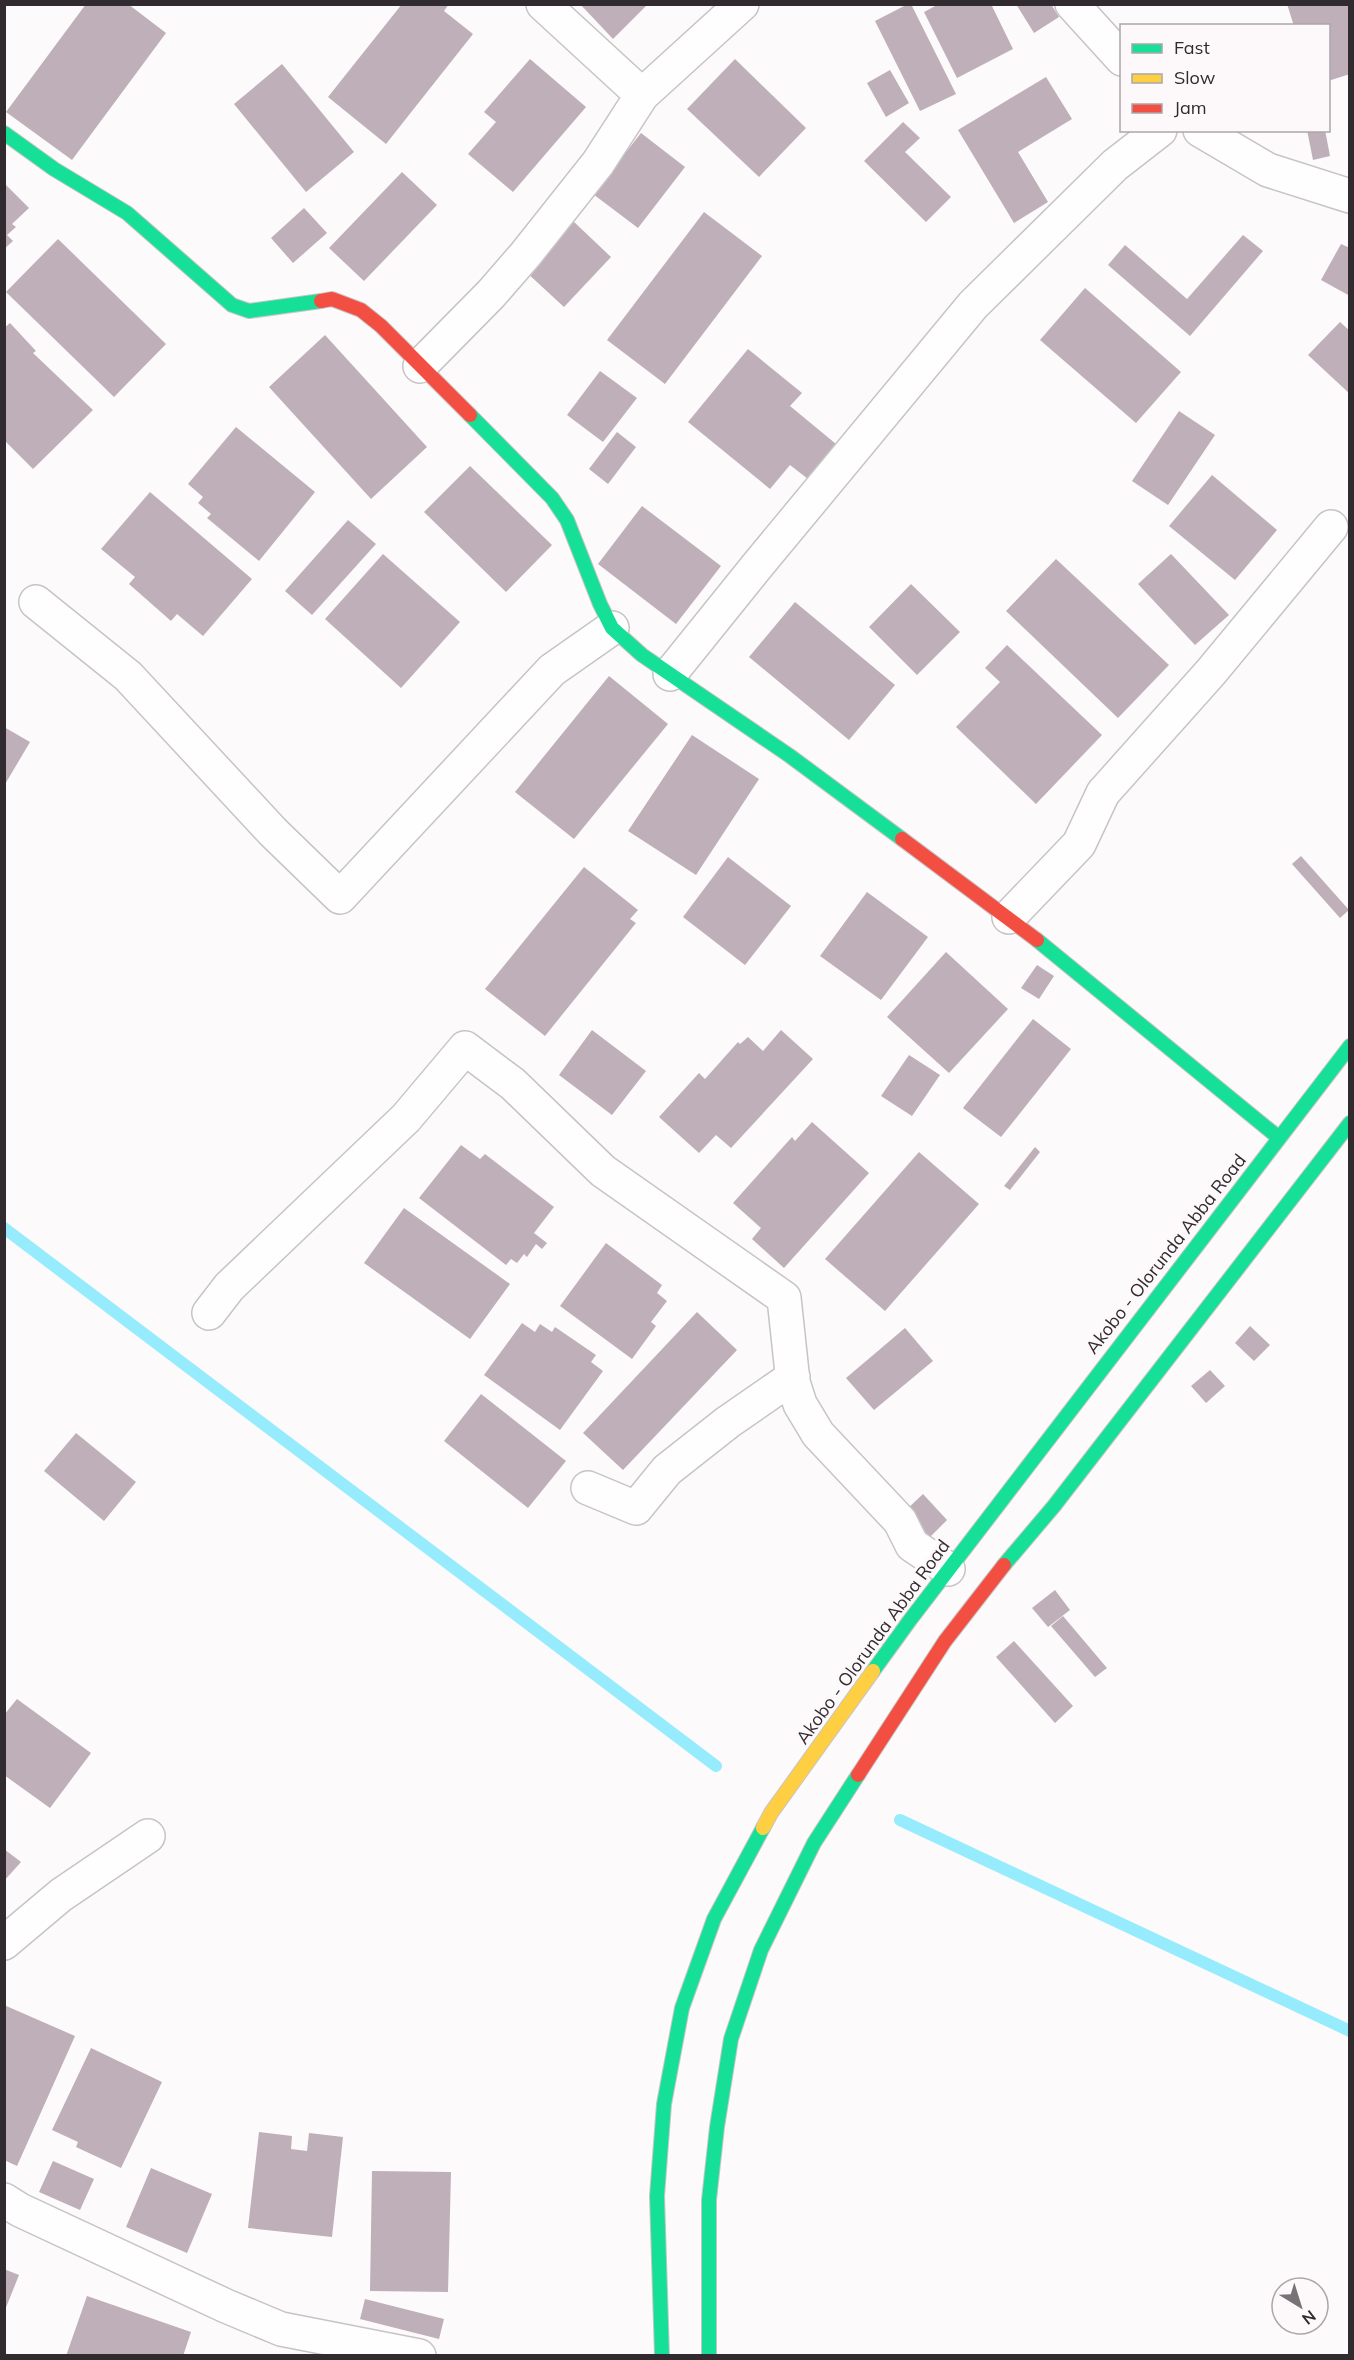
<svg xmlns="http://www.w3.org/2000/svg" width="1354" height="2360" font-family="Mulish,sans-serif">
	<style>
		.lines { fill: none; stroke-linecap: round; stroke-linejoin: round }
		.stream { stroke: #96ecfc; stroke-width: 12 }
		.building { fill: #beafb8 }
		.street-casing { stroke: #c8c4c6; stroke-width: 36 }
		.fast-casing { stroke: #c8c4c6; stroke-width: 16 }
		.slow-casing { stroke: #c8c4c6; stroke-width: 16 }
		.jam-casing { stroke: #c8c4c6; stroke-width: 16 }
		.street { stroke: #fffefe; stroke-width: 33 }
		.fast { stroke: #16e098; stroke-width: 14 }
		.slow { stroke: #ffcf43; stroke-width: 14 }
		.jam { stroke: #f24e42; stroke-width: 14 }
		.labels { text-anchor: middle; stroke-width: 6; stroke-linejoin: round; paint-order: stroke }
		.street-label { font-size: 18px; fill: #312b2f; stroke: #fdf9fb }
	</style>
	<rect width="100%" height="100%" fill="#fcfafb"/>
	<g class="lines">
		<path class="stream" d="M4,1228L716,1766
			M900,1820L1350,2031"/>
	</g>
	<path class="building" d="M86,4H128L166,33L72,160L6,112Z
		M402,4H449L444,11L473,34L386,144L328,97Z
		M580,4H648L613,39Z
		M908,4H911L956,94L920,111L875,21Z
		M939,4H991L1013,49L957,78L924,12Z
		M1016,4H1051L1059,17L1034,33Z
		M1287,4H1350V74L1328,81V26H1294Z
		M530,59L586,107L513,192L468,154L496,122L484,112Z
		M735,59L806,128L759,177L687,109Z
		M282,64L354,152L306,192L234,104Z
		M890,70L909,103L886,117L867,83Z
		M1046,77L1072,119L1018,152L1048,202L1014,223L958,130Z
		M903,122L920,138L905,152L951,197L926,222L864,161Z
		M1307,130H1325L1330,156L1313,160Z
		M641,133L685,167L638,228L593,194Z
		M402,172L437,205L364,281L329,248Z
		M4,183L29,208L12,224L16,227L7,235L13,241L4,249Z
		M304,208L327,233L293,263L271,238Z
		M704,212L762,256L665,384L607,340Z
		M573,221L611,257L564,307L525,271Z
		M1243,235L1263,251L1190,336L1108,265L1125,245L1187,299Z
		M58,239L166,344L114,397L6,292Z
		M1341,244L1350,248V296L1321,280Z
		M1085,288L1181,372L1136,423L1040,340Z
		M1340,322L1350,331V394L1308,355Z
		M10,323L36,351L33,353L93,410L33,469L4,440V328Z
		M325,335L427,447L371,499L269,387Z
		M748,349L802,393L790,406L836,444L808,479L790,465L770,489L688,422Z
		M600,371L637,398L603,442L567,415Z
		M1179,411L1215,435L1168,505L1132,481Z
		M236,427L315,492L259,561L207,518L211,514L198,503L203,497L188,484Z
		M617,432L636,447L608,484L589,469Z
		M470,466L552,545L506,592L424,512Z
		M1212,475L1277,530L1235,580L1169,526Z
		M150,492L252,579L203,636L177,614L171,621L129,584L135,577L101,549Z
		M642,506L721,566L676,624L598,564Z
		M348,520L376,544L312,615L285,591Z
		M383,554L460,622L401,688L325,619Z
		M1171,554L1229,615L1195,645L1138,584Z
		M1056,559L1169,665L1118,718L1006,611Z
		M911,584L960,632L917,675L869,627Z
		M795,602L895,685L849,740L749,657Z
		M1007,645L1102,735L1036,804L956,727L1000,682L985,668Z
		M609,676L668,724L574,839L515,792Z
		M4,727L30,742L4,786Z
		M692,735L759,779L696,875L628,831Z
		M1301,856L1349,910L1340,918L1292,864Z
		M728,857L791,906L745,965L683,917Z
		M584,867L638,910L630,919L636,923L545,1036L485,989Z
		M867,892L928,937L881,1000L820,956Z
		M946,952L1008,1009L949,1073L887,1017Z
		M1037,965L1054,976L1039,999L1021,988Z
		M1033,1019L1071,1049L1001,1137L963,1108Z
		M592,1030L646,1071L612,1115L559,1075Z
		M781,1030L813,1059L731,1148L716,1135L699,1153L659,1117L699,1073L705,1079L738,1042L740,1044L748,1037L763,1051Z
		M909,1055L940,1075L912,1116L881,1096Z
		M812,1122L869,1173L784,1268L752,1239L761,1228L733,1203L792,1137L795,1141Z
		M461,1145L480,1159L485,1154L554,1207L534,1233L547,1243L542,1249L536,1244L527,1257L524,1254L517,1263L511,1259L506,1265L419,1198Z
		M1035,1147L1040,1152L1010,1190L1004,1186Z
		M919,1152L979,1204L885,1311L825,1259Z
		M404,1208L510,1284L470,1339L364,1263Z
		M606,1243L662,1285L657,1293L667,1301L651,1322L656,1326L632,1359L560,1306Z
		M697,1312L737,1350L623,1470L583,1433Z
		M522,1323L535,1332L540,1324L552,1332L555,1327L596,1355L591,1362L603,1371L560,1430L484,1375Z
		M1250,1326L1270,1345L1254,1361L1235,1343Z
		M905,1328L933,1361L874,1410L846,1378Z
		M1210,1370L1225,1386L1206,1403L1191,1386Z
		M481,1394L566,1461L528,1508L444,1441Z
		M76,1433L136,1482L104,1521L44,1471Z
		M923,1494L947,1520L930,1537L905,1511Z
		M1055,1590L1070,1610L1048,1627L1032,1608Z
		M1063,1616L1107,1668L1095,1677L1051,1626Z
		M1014,1641L1073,1706L1055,1723L996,1657Z
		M17,1699L91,1753L50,1808L4,1775V1715Z
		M4,1849L21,1862L4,1881Z
		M4,2005L75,2036L17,2166L4,2160Z
		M91,2048L162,2082L121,2168L76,2147L78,2142L52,2130Z
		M259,2132L292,2136L291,2149L307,2151L309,2133L343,2137L332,2237L248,2228Z
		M53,2161L94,2179L80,2210L39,2192Z
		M151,2168L212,2194L187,2253L126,2227Z
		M372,2171L451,2172L448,2292L370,2291Z
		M4,2269L19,2275L5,2310H4Z
		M87,2296L191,2332L183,2356H66Z
		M365,2299L444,2319L439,2339L360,2319Z"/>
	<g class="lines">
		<g class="street-casing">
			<path id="street" d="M543,4L642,95
				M1072,4L1122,59
				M1200,130L1268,170L1350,196
				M420,366L491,294L525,255L598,163L642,95L742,4
				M36,602L128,676L273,832L340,897L552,670L612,628
				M670,674L757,566L973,305L1115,165L1160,130
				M1009,917L1079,844L1103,793L1211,672L1331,527
				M209,1313L229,1287L406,1118L465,1048L513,1084L603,1171L784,1298L793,1382L800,1404L818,1434L900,1521L912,1545L948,1569
				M588,1488L636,1508L667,1470L728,1422L793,1377
				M4,1943L61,1895L148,1836
				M4,2200L20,2210L226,2306L281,2329L419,2356"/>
		</g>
		<g class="fast-casing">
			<path id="fast" d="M4,133L54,169L127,213L232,305L249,311L321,301
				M470,415L552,498L567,520L600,604L612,628L642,655L790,756L902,839
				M1037,940L1279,1138
				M1004,1565L1054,1506L1350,1123
				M873,1671L910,1620L1350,1046
				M662,2356L657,2196L664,2104L682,2008L714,1919L763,1828
				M709,2356V2200L717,2127L731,2039L761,1950L814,1843L858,1775"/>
		</g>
		<g class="slow-casing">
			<path id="slow" d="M763,1828L771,1813L873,1671"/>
		</g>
		<g class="jam-casing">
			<path id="jam" d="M321,301L332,299L361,310L381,326L470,415
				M902,839L1037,940
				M858,1775L945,1641L1004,1565"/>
		</g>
		<use href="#street" class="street"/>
		<use href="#fast" class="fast"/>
		<use href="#slow" class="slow"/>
		<use href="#jam" class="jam"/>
	</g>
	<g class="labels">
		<g class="street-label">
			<text transform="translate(1166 1254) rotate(-52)" y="6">Akobo - Olorunda Abba Road</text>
			<text transform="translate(873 1642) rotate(-54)" y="6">Akobo - Olorunda Abba Road</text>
		</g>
	</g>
	<rect width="1354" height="2360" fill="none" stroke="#312b2f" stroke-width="12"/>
	<rect x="1120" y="24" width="210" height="108" fill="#fdf9fb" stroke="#aba7a9" stroke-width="1.5"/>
	<rect x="1132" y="44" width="30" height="9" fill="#16e098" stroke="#aba7a9" stroke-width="1.5"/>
	<text x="1174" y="54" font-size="18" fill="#312b2f">Fast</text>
	<rect x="1132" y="74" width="30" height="9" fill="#ffcf43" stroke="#aba7a9" stroke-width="1.5"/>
	<text x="1174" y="84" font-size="18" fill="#312b2f">Slow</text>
	<rect x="1132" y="104" width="30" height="9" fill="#f24e42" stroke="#aba7a9" stroke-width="1.5"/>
	<text x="1174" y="114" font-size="18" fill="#312b2f">Jam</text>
	<g transform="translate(1300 2306) rotate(142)"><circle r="28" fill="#fdf9fb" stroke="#aba7a9" stroke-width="1.5"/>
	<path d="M0-4.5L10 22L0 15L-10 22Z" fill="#787376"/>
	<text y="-9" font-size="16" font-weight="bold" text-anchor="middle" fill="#312b2f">N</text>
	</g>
</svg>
